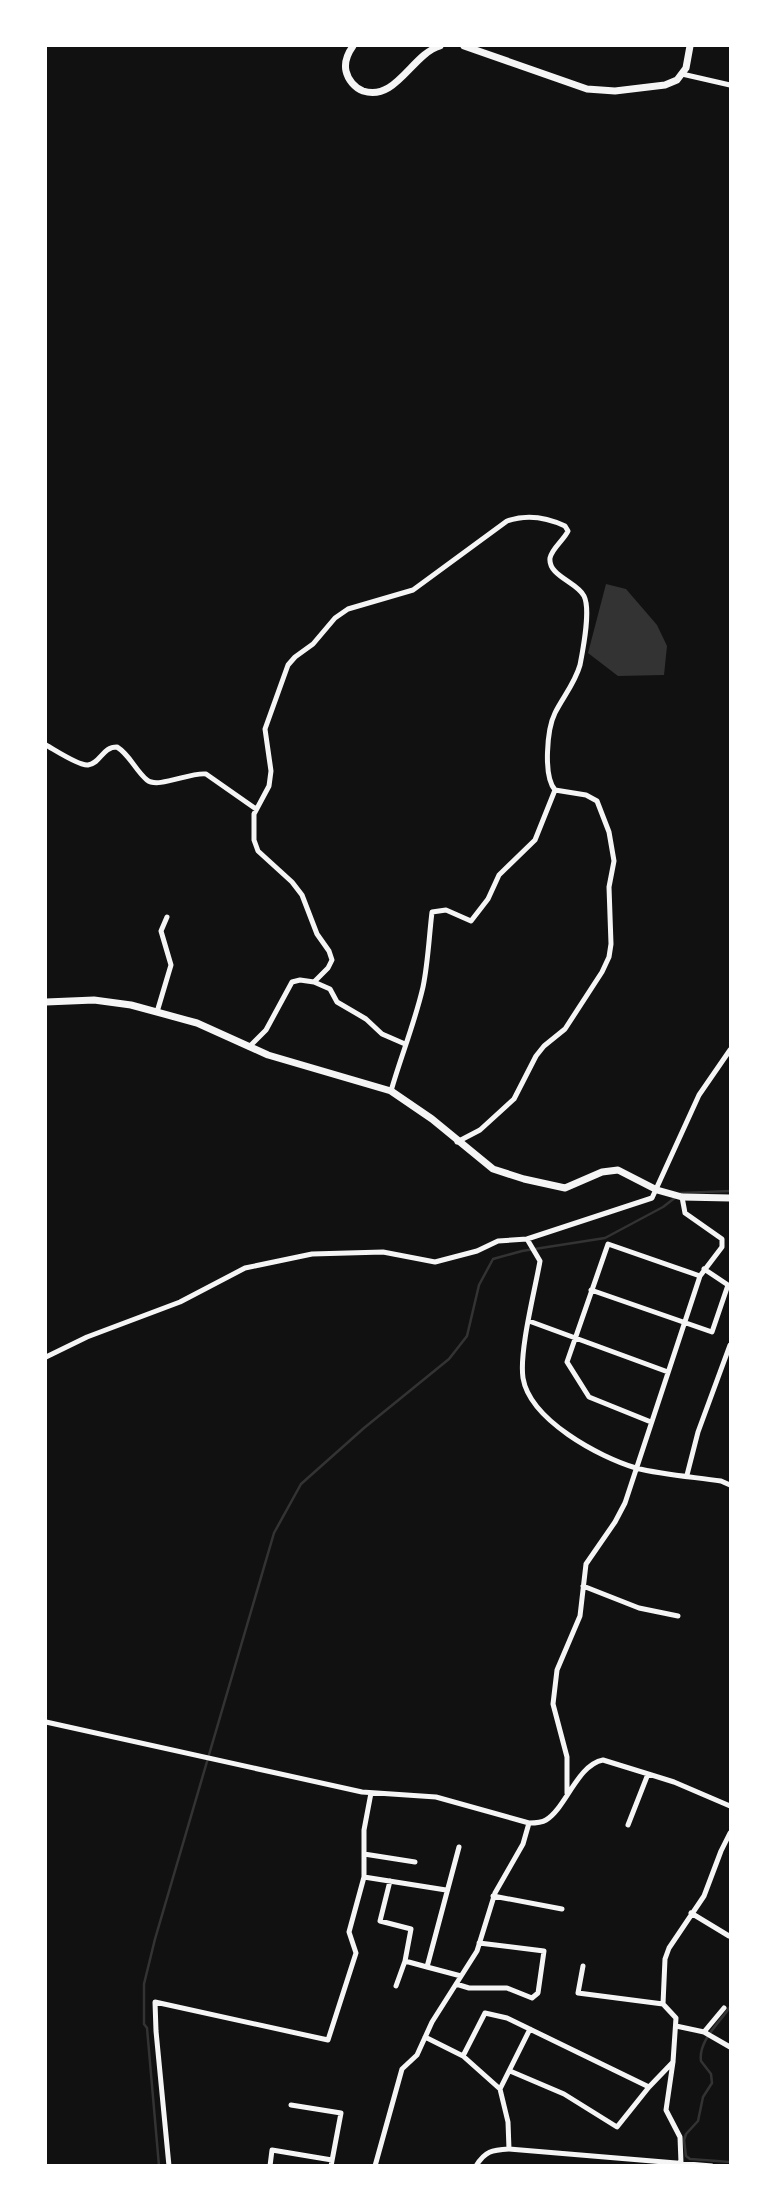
<svg xmlns="http://www.w3.org/2000/svg" width="776" height="2211" font-family="'Source Sans 3',sans-serif">
	<style>
		.water { fill: #333 }
		.lines { fill: none; stroke-linecap: round; stroke-linejoin: round }
		.stream { stroke: #333; stroke-width: 2.5 }
		.minor { stroke: #f5f5f5; stroke-width: 5 }
		.tertiary { stroke: #f5f5f5; stroke-width: 7 }
	</style>
	<rect width="100%" height="100%" fill="#111"/>
	<path class="water" d="M606,584L626,589L657,625L667,646L664,675L618,676L588,653Z"/>
	<g class="lines">
		<path class="stream" d="M681,1193L730,1191
			M730,2007C720,2022 698,2041 701,2061L711,2074L712,2083L703,2097L698,2121L686,2134L684,2140L686,2156L690,2159L730,2162
			M159,2166L147,2028L144,2024V1984L155,1939L274,1533L301,1484L364,1428L449,1359L467,1336L479,1285L493,1259L522,1251L605,1238L663,1207L676,1197"/>
		<path class="minor" d="M682,74L730,85
			M46,745C55,750 79,766 88,765C101,763 102,747 117,747C130,755 135,770 147,780C158,789 190,772 206,774L256,809
			M314,982L330,989L337,1002L366,1019L382,1034L405,1044
			M157,1012L171,965L161,931L167,917
			M249,1047L266,1030L292,982L300,980L314,982L328,968L332,960L329,951L317,934L302,895L292,882L258,851L254,840V814L269,786L271,771L265,729L288,665L295,657L313,644L335,618L348,609L413,590L507,521C527,514 546,517 565,526L568,531C564,540 552,548 550,558C548,576 577,582 584,596C591,610 583,649 580,665C575,683 563,697 555,713C547,729 543,776 555,790
			M391,1091C401,1056 415,1022 423,987C428,963 429,937 432,912L446,910L471,921L488,899L499,875L535,840L555,790
			M457,1142L480,1130L514,1099L536,1056L544,1046L565,1029L602,972L609,957L611,944L609,887L614,861L609,832L597,801L586,795L555,790
			M527,1239L540,1261C535,1290 519,1351 523,1378C530,1420 599,1457 636,1468C663,1475 694,1477 721,1481L730,1485
			M591,1290L712,1332L728,1285L704,1269
			M529,1321L668,1372
			M46,1357L87,1337L180,1302L245,1268L312,1254L383,1252L435,1262L477,1251L498,1241L527,1239L652,1198L699,1095L730,1050
			M651,1422L589,1397L567,1362L608,1244L700,1276
			M687,1475L698,1432L730,1345
			M583,1586L639,1608L678,1616
			M46,1722L362,1792L436,1797L529,1823C535,1823 541,1823 546,1820C566,1808 577,1765 603,1760L674,1782L730,1806
			M567,1793V1757L553,1704L557,1670L580,1616L586,1564L615,1522L625,1503L700,1276L722,1247V1239L685,1213L682,1197
			M628,1825L648,1774
			M459,1847L427,1967L461,1976
			M364,1854L415,1862
			M364,1877L446,1890
			M390,1881L380,1921L411,1929L405,1961L427,1967
			M493,1896L562,1909
			M691,1913L729,1936
			M583,1966L578,1993L663,2004
			M456,1984L469,1988H507L532,1998L538,1993L544,1951L479,1943
			M396,1986L405,1961
			M676,2026L704,2032L730,2047
			M704,2032L724,2008
			M425,2037L463,2056L500,2089L508,2122L509,2149
			M463,2056L485,2013L507,2018L649,2087L673,2062
			M510,2071L564,2094L617,2127L649,2087
			M500,2089L530,2029
			M291,2105L341,2113L331,2166
			M681,2163L680,2137L666,2110L673,2062L676,2018L663,2004L665,1959L669,1948L704,1896L721,1851L730,1833
			M169,2166L156,2031L155,2002L328,2040L356,1953L349,1932L364,1877V1830L371,1793
			M270,2166L272,2150L332,2160
			M375,2166L402,2069L417,2055L432,2022L477,1951L495,1893L523,1844L529,1823
			M476,2166C485,2151 492,2150 509,2149L712,2166"/>
		<path class="tertiary" d="M353,46C348,53 344,62 346,71C348,80 355,88 363,91C396,102 412,54 440,46
			M464,46L587,89L615,91L665,85L677,80L686,68L690,46
			M46,1002L94,1000L131,1005L197,1023L268,1055L391,1091L432,1119L493,1169L524,1179L565,1188L602,1172L618,1170L657,1190L682,1197L730,1198"/>
	</g>
	<rect width="776" height="2211" fill="none" stroke="#ffffff" stroke-width="94"/>
</svg>
